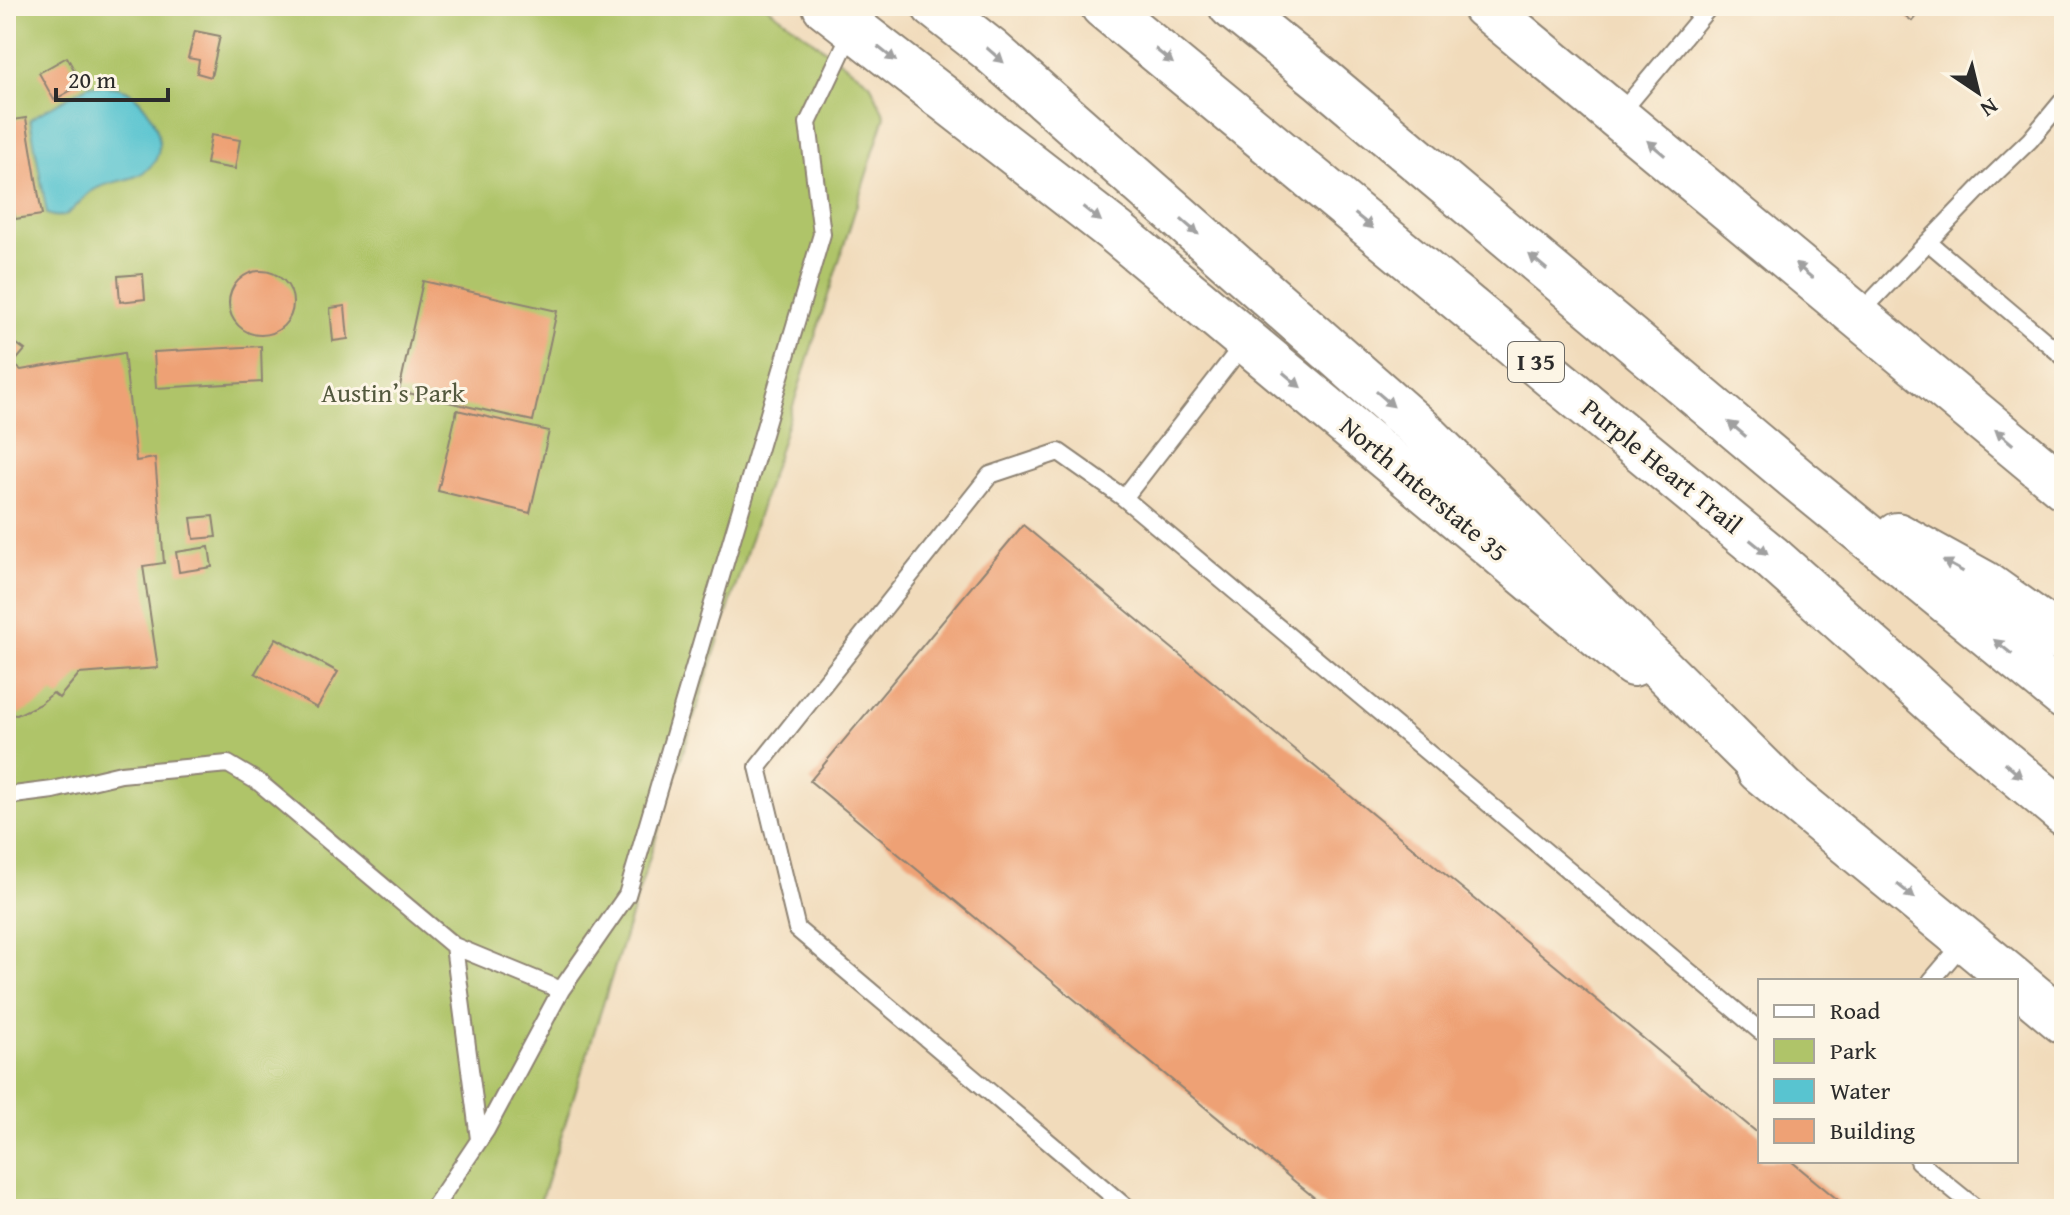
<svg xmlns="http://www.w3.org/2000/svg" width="2070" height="1215" font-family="'Gentium Book Plus',serif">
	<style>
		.green { fill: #afc469; stroke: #6d784a; stroke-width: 2 }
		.water { fill: #58c4d0; stroke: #42787e; stroke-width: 2 }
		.building { fill: #eea175 }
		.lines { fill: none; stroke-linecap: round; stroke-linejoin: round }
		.service-casing { stroke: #8e8373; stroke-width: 20 }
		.secondary-casing { stroke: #8e8373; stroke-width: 48 }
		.motorway-casing { stroke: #8e8373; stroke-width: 48 }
		.service { stroke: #fff; stroke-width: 16 }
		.secondary { stroke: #fff; stroke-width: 44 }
		.motorway { stroke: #fff; stroke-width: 44 }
		.oneway { fill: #a0a0a0 }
		.labels { text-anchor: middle; stroke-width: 6; stroke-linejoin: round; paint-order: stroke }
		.shield { fill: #fcf5e5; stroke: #6a6863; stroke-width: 2 }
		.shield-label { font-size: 24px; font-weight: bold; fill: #2b2b2b }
		.park-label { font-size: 26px; fill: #53593e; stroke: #fcf5e5 }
		.street-label { font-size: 26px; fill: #2b2b2b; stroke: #fcf5e5 }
	</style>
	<rect width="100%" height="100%" fill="#fcf5e5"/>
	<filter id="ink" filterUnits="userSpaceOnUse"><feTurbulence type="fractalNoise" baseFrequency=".0125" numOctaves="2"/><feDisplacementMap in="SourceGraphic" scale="16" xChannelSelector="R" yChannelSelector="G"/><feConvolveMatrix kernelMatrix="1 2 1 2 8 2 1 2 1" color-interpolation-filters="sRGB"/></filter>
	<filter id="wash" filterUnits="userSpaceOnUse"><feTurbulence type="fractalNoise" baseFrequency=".006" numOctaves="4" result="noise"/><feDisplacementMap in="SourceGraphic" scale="32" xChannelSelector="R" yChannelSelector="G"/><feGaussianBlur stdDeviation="1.8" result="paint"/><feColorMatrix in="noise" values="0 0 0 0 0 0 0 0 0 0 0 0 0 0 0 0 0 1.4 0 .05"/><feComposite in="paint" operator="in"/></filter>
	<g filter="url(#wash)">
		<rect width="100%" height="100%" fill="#f1dbbb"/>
		<path class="green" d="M6,6H766L870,83L885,116L538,1209H6Z"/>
		<path class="water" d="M89,85C101,87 114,85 126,90C150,103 173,146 149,168C133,183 109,179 92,191C75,202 70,224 47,214L30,119Z"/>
		<g id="blocks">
			<path class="building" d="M1893,6H1924L1912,21Z
				M195,31L220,36L211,77L197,73L199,60L188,58Z
				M67,57L82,84L54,100L39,73Z
				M26,118L42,215L15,219L6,160V121Z
				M211,135L240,140L235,169L206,164Z
				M229 303a32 32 0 1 1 64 0a32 32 0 1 1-64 0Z
				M143,274L145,299L120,302L118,276Z
				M423,281L557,311L533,421L399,391Z
				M345,306L348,339L333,341L330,308Z
				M6,336L25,350L13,364L21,370L124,353L136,461L155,458L164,563L143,566L158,668L79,674L59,698L53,693L40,704L17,715L6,714Z
				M261,346L262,382L156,388L154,352Z
				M457,410L549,431L530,513L438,491Z
				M213,516L216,537L194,539L191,518Z
				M1023,525L1760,1135V1161H1791L1849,1209H1328L810,781Z
				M209,547L212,567L179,572L176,552Z
				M276,638L338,672L317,708L255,673Z"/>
		</g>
	</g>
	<g filter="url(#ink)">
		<use href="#blocks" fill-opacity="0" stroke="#8e8373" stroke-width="2"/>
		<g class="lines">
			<g class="service-casing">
				<path id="service" d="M1619,115L1710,6
					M1928,242L2064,357
					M1859,314L1981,187L2030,140L2064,99
					M1124,498L1245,342
					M6,796L53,790L121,774L228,764L260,783L454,946L561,990L627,895L822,234L808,123L853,28
					M454,946L479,1139
					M1931,981L1965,941
					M1918,1161L1977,1209
					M433,1209L486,1130L561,990
					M1128,1209L797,929L758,767L990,475L1059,452L1124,498L1760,1031"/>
			</g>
			<g class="secondary-casing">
				<path id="secondary" d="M825,6L1116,232L1633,664
					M1484,6L2064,487
					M1759,770L2015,981
					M2016,982L2064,1022"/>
			</g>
			<g class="motorway-casing">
				<path id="motorway" d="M934,6L990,50L1422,431L1788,794
					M1103,6L1770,556L1961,727L2064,813
					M1231,6L1320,78L1797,479L2064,697
					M1897,535L1984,583L2064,640"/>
			</g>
			<use href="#service" class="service"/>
			<use href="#secondary" class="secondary"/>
			<use href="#motorway" class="motorway"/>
		</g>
		<defs><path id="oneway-solid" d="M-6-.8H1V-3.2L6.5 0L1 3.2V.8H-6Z" transform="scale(2)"/></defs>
		<g class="oneway">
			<use href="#oneway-solid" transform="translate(887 54) rotate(38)"/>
			<use href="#oneway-solid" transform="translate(995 55) rotate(41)"/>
			<use href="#oneway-solid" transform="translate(1164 56) rotate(39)"/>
			<use href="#oneway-solid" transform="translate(1656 148) rotate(-140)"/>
			<use href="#oneway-solid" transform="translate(1092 214) rotate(38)"/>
			<use href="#oneway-solid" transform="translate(1364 221) rotate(39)"/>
			<use href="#oneway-solid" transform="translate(1190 227) rotate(41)"/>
			<use href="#oneway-solid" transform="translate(1538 262) rotate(-140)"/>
			<use href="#oneway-solid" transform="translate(1804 271) rotate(-140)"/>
			<use href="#oneway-solid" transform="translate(1292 380) rotate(40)"/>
			<use href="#oneway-solid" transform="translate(1385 399) rotate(41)"/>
			<use href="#oneway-solid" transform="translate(1737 429) rotate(-140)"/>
			<use href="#oneway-solid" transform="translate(2004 437) rotate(-140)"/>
			<use href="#oneway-solid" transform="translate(1759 547) rotate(39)"/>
			<use href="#oneway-solid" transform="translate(1953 566) rotate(-151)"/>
			<use href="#oneway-solid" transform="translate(2003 647) rotate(-141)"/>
			<use href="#oneway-solid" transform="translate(2013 770) rotate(40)"/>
			<use href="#oneway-solid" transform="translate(1906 891) rotate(39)"/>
		</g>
	</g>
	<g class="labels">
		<rect class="shield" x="1508" y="342" width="56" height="40" rx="6"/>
		<g class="shield-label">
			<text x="1536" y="370">I 35</text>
		</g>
		<g class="park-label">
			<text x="393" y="402">Austin’s Park</text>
		</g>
		<g class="street-label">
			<text transform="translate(1662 466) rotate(39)" y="9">Purple Heart Trail</text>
			<text transform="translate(1424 489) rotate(40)" y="9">North Interstate 35</text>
		</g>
	</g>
	<rect width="2070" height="1215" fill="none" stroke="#fcf5e5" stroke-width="32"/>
	<rect x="1758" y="979" width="260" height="184" fill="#fcf5e5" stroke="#a8a49b" stroke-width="2"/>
	<rect x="1774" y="1005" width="40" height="12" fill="#ffffff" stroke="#a8a49b" stroke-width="2"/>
	<text x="1830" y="1019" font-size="24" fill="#2b2b2b">Road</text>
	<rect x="1774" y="1039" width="40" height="24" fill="#afc469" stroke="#a8a49b" stroke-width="2"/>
	<text x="1830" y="1059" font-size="24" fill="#2b2b2b">Park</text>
	<rect x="1774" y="1079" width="40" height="24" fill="#58c4d0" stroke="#a8a49b" stroke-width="2"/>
	<text x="1830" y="1099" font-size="24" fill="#2b2b2b">Water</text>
	<rect x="1774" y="1119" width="40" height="24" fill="#eea175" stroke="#a8a49b" stroke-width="2"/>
	<text x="1830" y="1139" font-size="24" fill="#2b2b2b">Building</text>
	<g transform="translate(1978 92) rotate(145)" stroke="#fcf5e5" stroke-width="6" paint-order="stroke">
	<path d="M0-6L14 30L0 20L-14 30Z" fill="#2b2b2b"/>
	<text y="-12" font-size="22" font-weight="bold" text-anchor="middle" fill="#2b2b2b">N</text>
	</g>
	<path d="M56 88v12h112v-12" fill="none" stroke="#2b2b2b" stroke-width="4"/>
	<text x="68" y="88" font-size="24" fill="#2b2b2b" stroke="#fcf5e5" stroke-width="6" paint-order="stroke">20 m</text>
</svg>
